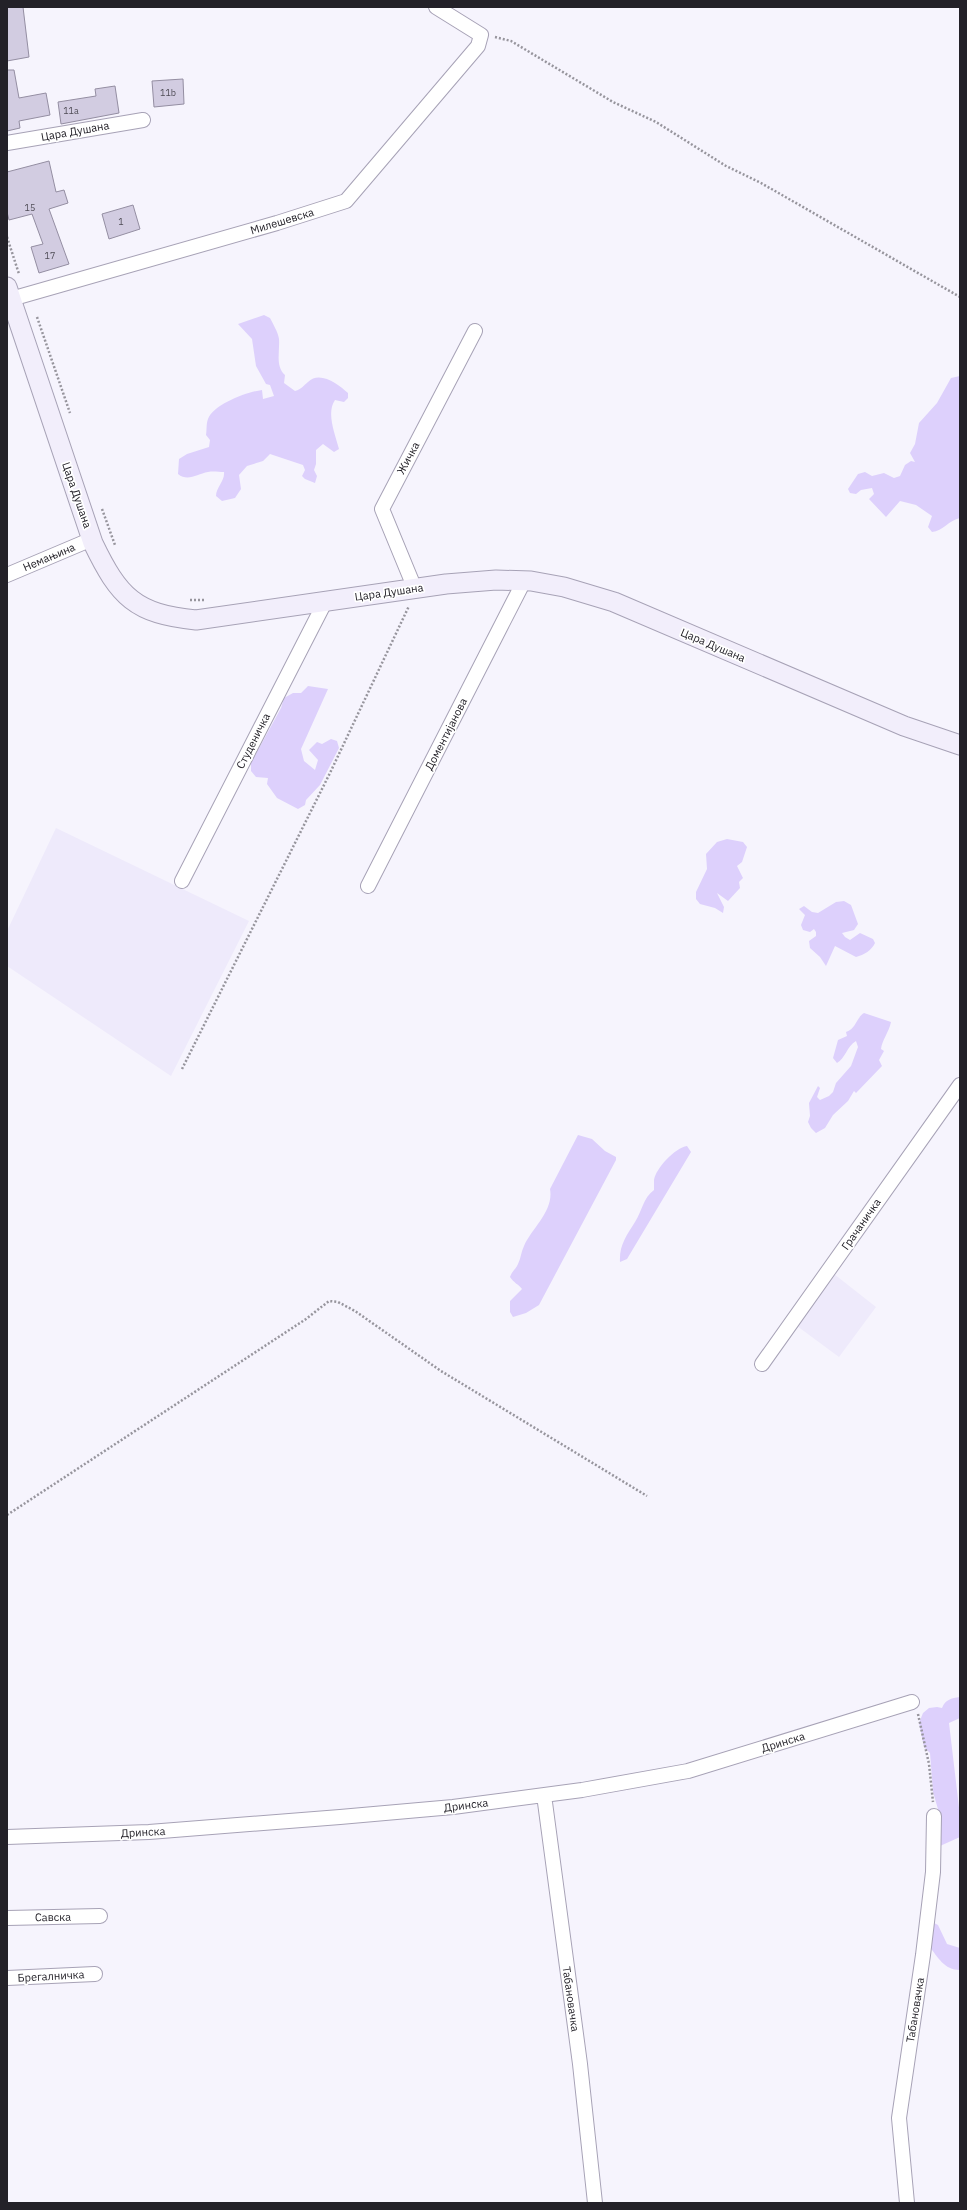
<svg xmlns="http://www.w3.org/2000/svg" width="967" height="2210" font-family="'IBM Plex Sans',sans-serif">
	<style>
		.built { fill: #eeeafb }
		.green { fill: #ddd0fc }
		.building { fill: #d2cce1; stroke: #948ea2 }
		.lines { fill: none; stroke-linecap: round; stroke-linejoin: round }
		.street-casing { stroke: #a7a2b6; stroke-width: 16 }
		.secondary-casing { stroke: #a7a2b6; stroke-width: 21 }
		.path { stroke: #97959d; stroke-width: 2.5; stroke-dasharray: 2 2; stroke-linecap: butt }
		.street { stroke: #fff; stroke-width: 14 }
		.secondary { stroke: #f2eefb; stroke-width: 19 }
		.labels { text-anchor: middle; stroke-width: 3.5; stroke-linejoin: round; paint-order: stroke }
		.number-label { font-size: 9px; fill: #4f4c56 }
		.street-label { font-size: 11px; fill: #232128; stroke: #fff }
	</style>
	<rect width="100%" height="100%" fill="#f6f4fd"/>
	<path class="built" d="M56,828L249,921L171,1076L7,966V931Z
		M834,1274L876,1307L839,1357L797,1326Z"/>
	<path class="green" d="M264,315L270,318C273,324 278,332 279,339C280,351 275,366 285,375L284,383L295,391C302,389 303,386 308,382C320,370 339,385 348,393V398L344,402L335,400C326,413 335,434 339,449L334,452L323,444L316,450V464L314,470L317,476L315,483L305,479L302,476L305,470L303,465L270,454L263,461L247,466L239,475L241,489L235,498L222,501L216,496C216,487 225,481 224,472C219,472 213,471 208,472C197,474 188,482 178,474L179,459L187,454L209,447L210,440L206,435C207,430 206,424 208,419C214,404 247,392 262,390L263,399L274,396L270,385L266,384L256,366L252,339L238,324Z
		M960,376V518C949,520 943,531 932,532L928,527L932,516L916,505L900,501L886,517L869,499L874,494L872,488L861,490L856,494L850,493L848,489L858,474L865,472L872,476L884,473L894,478L900,476L905,465L911,461L915,462L910,453L915,444L919,423L937,403L951,378Z
		M308,686L328,689L301,749L304,761L315,770L318,760L309,750L317,742L322,744L331,739L337,741L339,748L320,785L306,800L305,805L298,809L277,798L267,784L268,778L256,777L251,771V763L281,708L284,698L293,693H301Z
		M727,839L743,842L747,847L742,862L737,866L743,878L739,882L740,888L728,901L717,893L724,907L723,913L715,908L700,904L696,899V892L707,869L706,854L717,842Z
		M844,901L851,905L858,924L854,930L842,933L845,937L850,940L860,933L873,939L875,943C872,950 864,955 856,957L835,946L826,966L820,957L810,948L809,941L816,936V932L814,929L810,932L803,930L801,925L805,915L799,909L804,906L812,912L818,913L836,902Z
		M864,1013L891,1022C889,1032 882,1040 881,1049L884,1051L879,1060L882,1066L856,1093L854,1091L848,1101L833,1115L825,1128L816,1133L811,1128L808,1122L810,1116L809,1103L818,1086L820,1088L817,1097L820,1100L829,1096L833,1092L836,1083L851,1066L858,1047L856,1041C847,1046 845,1059 837,1063L833,1058L838,1040L847,1036L846,1032C856,1029 856,1018 864,1013Z
		M578,1135L592,1139L605,1151L616,1157V1160L539,1305L526,1313L513,1317L510,1312V1301L522,1289C518,1284 514,1283 510,1277C512,1271 516,1269 518,1264C521,1258 521,1252 524,1246C532,1228 554,1211 550,1189Z
		M687,1146L691,1152L627,1259L620,1262C619,1245 627,1235 635,1222C642,1211 643,1198 654,1190C654,1186 654,1183 654,1180C656,1168 675,1148 687,1146Z
		M960,1697V1718L949,1723L960,1816V1837L940,1846V1816L933,1792L930,1753L924,1747L919,1723L923,1713L929,1708L937,1707L942,1708C945,1700 951,1698 960,1697Z
		M934,1923L938,1925L947,1944L960,1948V1970C944,1970 938,1957 929,1946Z"/>
	<path class="building" d="M7,7H23L29,57L7,61Z
		M7,70H14L19,98L46,93L50,115L19,121L20,128L7,131Z
		M183,79L184,104L154,107L152,81Z
		M115,86L119,113L61,124L58,102L96,96L95,89Z
		M49,161L56,192L64,190L68,203L49,209L69,264L39,273L31,247L43,244L32,214L9,220L7,212V172Z
		M133,205L140,229L109,239L102,214Z"/>
	<g class="lines">
		<g class="street-casing">
			<path id="street" d="M7,143L143,120
				M11,299L277,223L346,201L478,46L481,35L436,7
				M7,575L92,539
				M415,589L382,509L475,331
				M182,881L325,602
				M368,886L524,581
				M762,1364L960,1085
				M544,1795L580,2064L595,2203
				M7,1837L149,1832L340,1817L453,1807L582,1790L688,1771L912,1702
				M7,1918L100,1916
				M7,1978L95,1974
				M907,2203L899,2118L923,1955L933,1872L934,1816"/>
		</g>
		<g class="secondary-casing">
			<path id="secondary" d="M7,287L93,543C119,597 135,614 196,620L446,584L496,580L531,581L564,587L614,602L904,726L960,745"/>
		</g>
		<path class="path" d="M495,37L511,41L613,102L656,122L726,166L761,183L960,297
			M7,237L19,274
			M37,317L70,413
			M102,509L115,545
			M190,600H205
			M182,1069L330,773L409,606
			M7,1515L306,1319L329,1301L338,1302L355,1311L441,1371L647,1496
			M918,1714L929,1764L933,1802"/>
		<use href="#street" class="street"/>
		<use href="#secondary" class="secondary"/>
	</g>
	<g class="labels">
		<g class="number-label">
			<text x="168" y="96">11b</text>
			<text x="71" y="114">11a</text>
			<text x="30" y="211">15</text>
			<text x="121" y="225">1</text>
			<text x="50" y="259">17</text>
		</g>
		<g class="street-label">
			<text transform="translate(75 131) rotate(-10)" y="4">Цара Душана</text>
			<text transform="translate(282 221) rotate(-17)" y="4">Милешевска</text>
			<text transform="translate(408 458) rotate(-62)" y="4">Жичка</text>
			<text transform="translate(77 495) rotate(71)" y="4">Цара Душана</text>
			<text transform="translate(49 557) rotate(-23)" y="4">Немањина</text>
			<text transform="translate(389 592) rotate(-8)" y="4">Цара Душана</text>
			<text transform="translate(713 645) rotate(23)" y="4">Цара Душана</text>
			<text transform="translate(446 734) rotate(-63)" y="4">Доментијанова</text>
			<text transform="translate(253 741) rotate(-63)" y="4">Студеничка</text>
			<text transform="translate(861 1224) rotate(-55)" y="4">Грачаничка</text>
			<text transform="translate(783 1742) rotate(-17)" y="4">Дринска</text>
			<text transform="translate(466 1805) rotate(-7)" y="4">Дринска</text>
			<text transform="translate(143 1832) rotate(-3)" y="4">Дринска</text>
			<text transform="translate(53 1917) rotate(-1)" y="4">Савска</text>
			<text transform="translate(51 1976) rotate(-3)" y="4">Брегалничка</text>
			<text transform="translate(571 1999) rotate(82)" y="4">Табановачка</text>
			<text transform="translate(915 2010) rotate(-81)" y="4">Табановачка</text>
		</g>
	</g>
	<rect width="967" height="2210" fill="none" stroke="#232128" stroke-width="16"/>
</svg>
